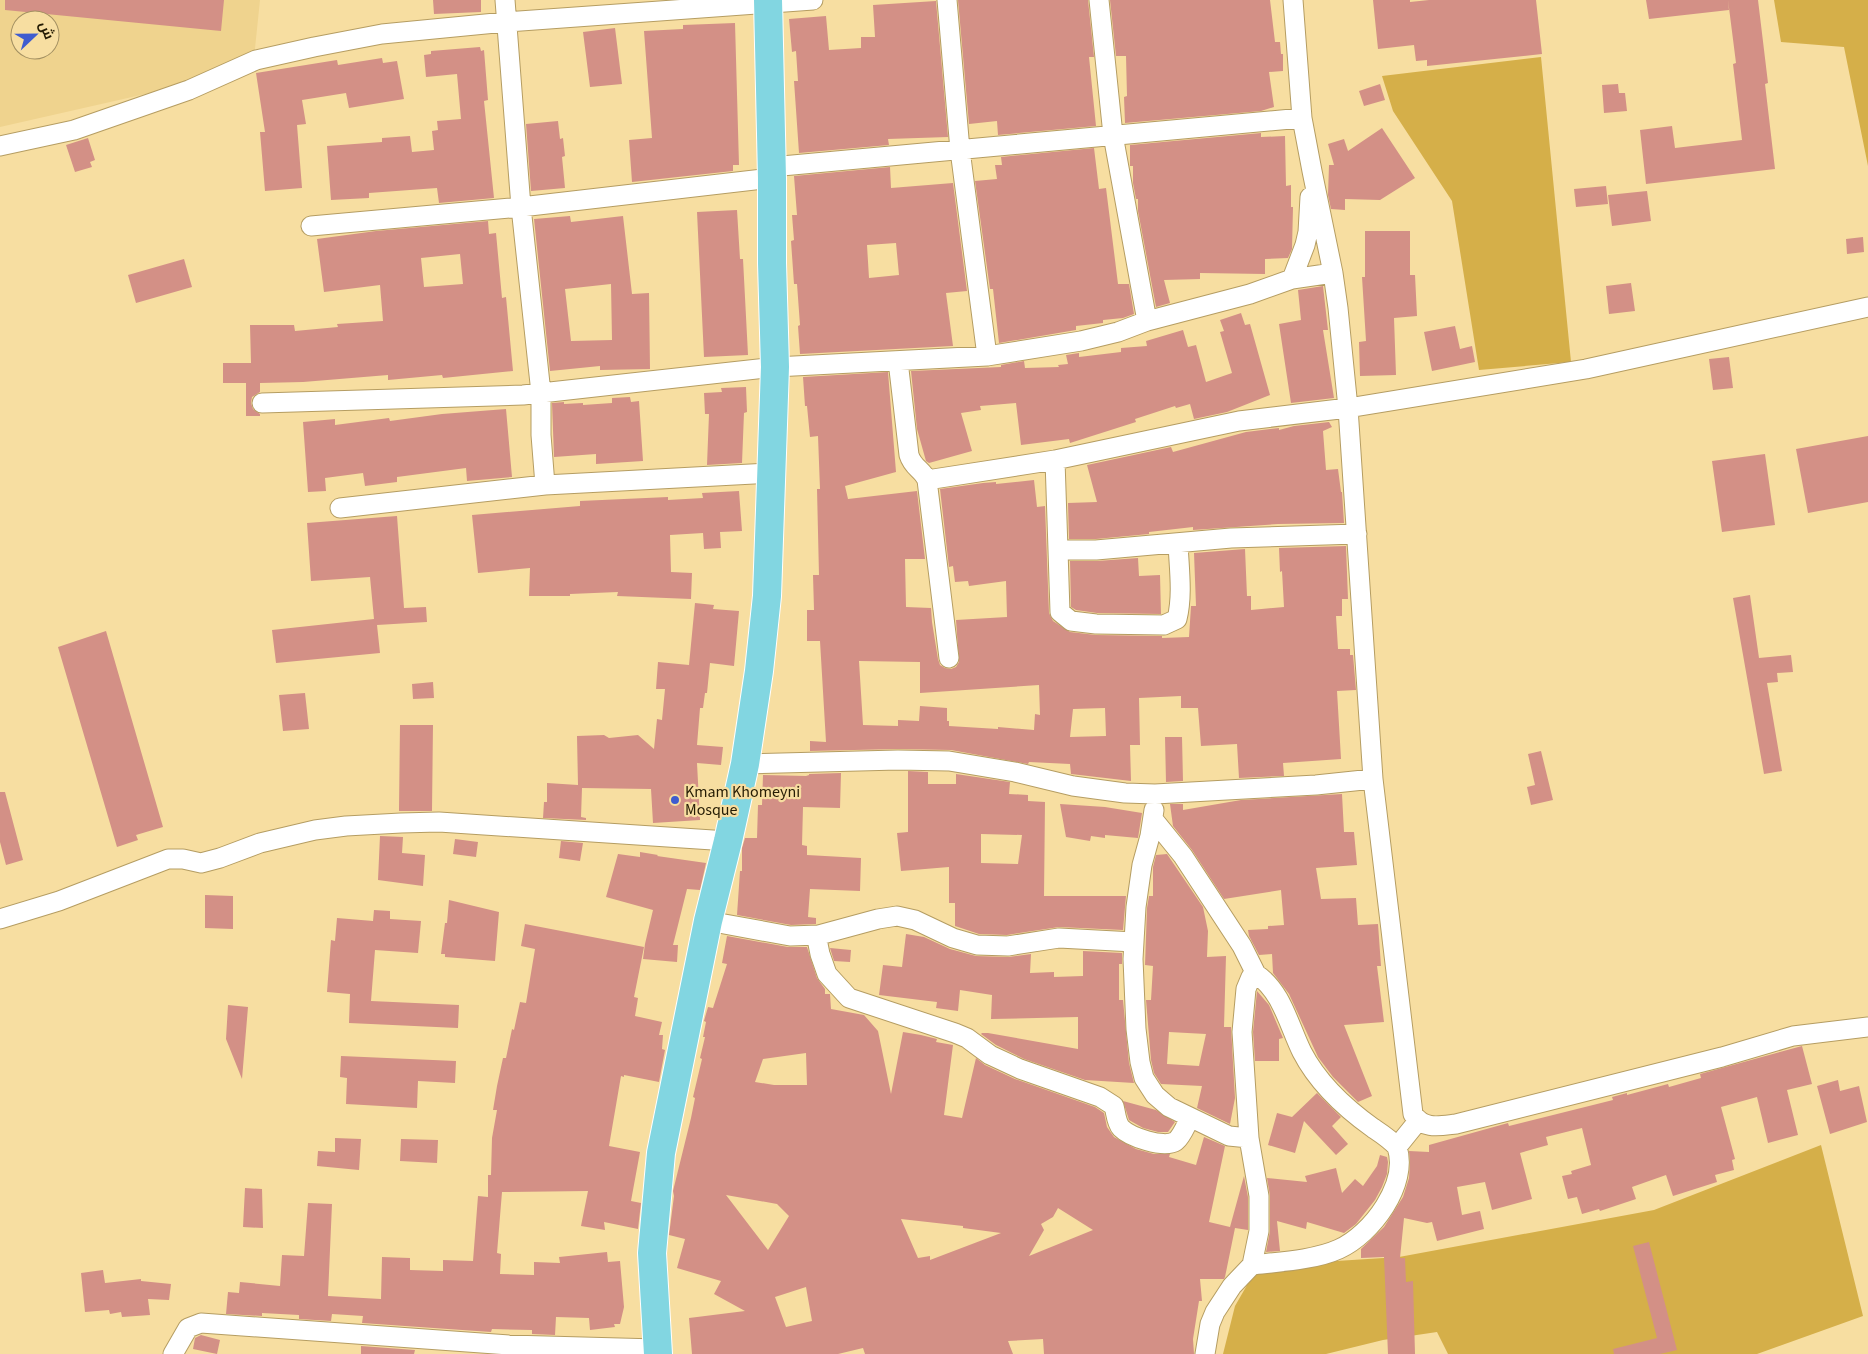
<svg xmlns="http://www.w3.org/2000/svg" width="1868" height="1354" font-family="'Source Sans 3',Cairo,sans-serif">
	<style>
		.built { fill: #efd38e; fill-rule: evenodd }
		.green { fill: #d5af49 }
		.building { fill: #d39086; fill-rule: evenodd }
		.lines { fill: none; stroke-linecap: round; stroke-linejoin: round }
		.street-casing { stroke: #b59d62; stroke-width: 21 }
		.primary-casing { stroke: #fff; stroke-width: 30 }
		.street { stroke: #fff; stroke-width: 19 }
		.primary { stroke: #82d6e1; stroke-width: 28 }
		.poi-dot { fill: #3f5ccf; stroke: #f7dea1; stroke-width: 2 }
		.labels { text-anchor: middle; stroke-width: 4.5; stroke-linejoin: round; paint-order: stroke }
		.poi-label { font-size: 16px; fill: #251c04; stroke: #f7dea1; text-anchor: start }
	</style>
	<rect width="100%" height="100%" fill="#f7dea1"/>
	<path class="built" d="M0,0H260L254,58L229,75L0,127ZM20,20H50V50H20Z"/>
	<path class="green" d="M1774,0H1868V166L1844,47L1781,42Z
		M1541,57L1571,362L1479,370L1452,201L1393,111L1382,76Z
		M1821,1145L1863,1316L1757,1354H1448L1437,1332L1383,1340L1326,1354H1223L1235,1306L1258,1266L1399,1257L1654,1210Z"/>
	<path class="building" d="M5,0H224L221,31L5,10Z
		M433,0H481V12L434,14Z
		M958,0H1088L1094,57H1089L1096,126L998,135L997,121L969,124Z
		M1110,0H1270L1275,42H1280L1281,54H1283V71L1269,72L1274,107L1261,111L1125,123L1124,97L1127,96L1126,56H1116Z
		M1373,0H1410V2L1429,0H1536L1542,54L1427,66V60L1416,61L1414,45L1378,49Z
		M1646,0H1728L1729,10L1649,19Z
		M1728,0H1758L1768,83L1765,84L1775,169L1646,184L1640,130L1672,126L1675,148L1742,140L1733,64L1736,63Z
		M936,1L948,137L888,139L889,145L799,153L794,81H798L796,51L792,52L789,19L826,16L829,50L861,48V37H875L873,5Z
		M735,23L739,165H733V171L632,182L629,140L652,138L644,31L683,29V25Z
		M615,28L622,84L590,87L583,32Z
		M480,47L481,51L484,50L488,100L484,101L494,198L439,203L437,188L369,193V198L331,200L327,146L382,142V138L410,136L412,152L434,150L432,131L438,130L437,121L461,119L457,74L426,77L424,55L431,54V51Z
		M382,58L383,63L397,61L404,99L349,108L346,93L302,100L306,124L297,125L302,188L265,191L260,132H265L256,73L337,60L338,65Z
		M1380,84L1385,100L1364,106L1359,91Z
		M1618,84L1619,93H1625L1627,111L1604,113L1602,85Z
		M558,121L560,139L563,138L565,156L562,157L565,188L531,191L526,124Z
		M1382,128L1415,178L1380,200L1345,199V210L1331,209L1328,195L1329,165H1334L1328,144L1344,139L1348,151Z
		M1261,133V137L1285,136L1286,186L1291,185V207H1293L1292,249L1288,258L1265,259V274L1200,273V279L1164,280L1170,303L1156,307L1138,211V199H1136L1133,183V166H1130V145Z
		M88,138L95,160L90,162L92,167L75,172L66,145Z
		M1094,148L1099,189L1106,188L1118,284H1129L1134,314L1123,318L1103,320V323L1076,326V330L999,343L993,289H990L975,181L997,179L995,165H1002L1001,157Z
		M890,167L891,188L953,183L967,291L946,293L953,346L800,354L798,326L800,325L797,284H794L791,241L794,240L792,215H797L794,176ZM896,243L899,275L869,278L867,245Z
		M1606,186L1608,204L1576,207L1574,189Z
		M1647,191L1651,221L1612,226L1608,195Z
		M737,210L740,259H743L748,355L704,357L697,212Z
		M570,216L571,222L623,216L632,294L649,293L650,369L600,370V366L550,371L534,219ZM611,284L612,340L571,341L565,289Z
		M488,221L489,234L496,233L502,298L506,297L513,371L443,378L442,375L388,380V375L303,382L260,383V392L252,397L251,403L253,409L260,414V416H246V383H223V363H251L250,325H294L295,331L338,327L337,324L383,321L380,285L324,292L317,239L376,231ZM460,254L463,284L424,287L421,258Z
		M1365,231H1410V275H1415L1417,316L1394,318L1396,375L1360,376L1359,342L1366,341L1362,277H1365Z
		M1863,237L1864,252L1847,254L1846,239Z
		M184,259L192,287L136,303L128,275Z
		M1631,283L1635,311L1609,314L1606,286Z
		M1323,286L1328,330H1323L1334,398L1291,403L1279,324L1301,320L1298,290Z
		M1241,313L1245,325L1250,324L1270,395L1227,412L1194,419L1190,404L1176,408L1175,406L1135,419L1136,422L1070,443L1069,439L1021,445L1016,403L980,406L981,410L961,413L972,451L929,463L926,461L917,429L911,371L1001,367V365L1024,361L1025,368L1059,367L1058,365L1068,364L1066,355L1079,353V357L1121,352V348L1147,346L1146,341L1183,330L1188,347L1196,345L1206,382L1232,373L1220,332L1224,331L1220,320Z
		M1455,326L1460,349L1472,346L1475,362L1432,371L1424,332Z
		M1729,357L1733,388L1713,390L1709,359Z
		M888,372L896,472L845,486L848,499L917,491L925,559H905L906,607L931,608L932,622L938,659L940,665L945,668L951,669L956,667L959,662L956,620L1007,617L1006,581L969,586L968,581L955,582L953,566L949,567L940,489L983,483L996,482V484L1034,480L1037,507L1045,506L1049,613L1053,621L1070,632L1096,635L1162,636V638L1189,637L1191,606H1196L1194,553L1245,549L1247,596H1251V610L1284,607L1282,571L1280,572L1279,548L1346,546L1348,599H1342V616H1336L1338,649H1350V655H1353L1356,690L1337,691L1341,759L1283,763L1284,776L1239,778L1237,744L1201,746L1198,708H1181V696L1139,698L1140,745H1130L1131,781L1071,774L1070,764L1029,762L1028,764L951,750L898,749L810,751V741L826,742L820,641H807V610H814L813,575H819L817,489H820L818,436L810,437L807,406H805L803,377ZM859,661L920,662V693L1039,685L1040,715L1035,714L1034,730L998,727V729L949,726V721H947V708L920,706L919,721L898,720V726L863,725ZM1105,708L1106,736L1070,737L1073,709Z
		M746,387L747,412L744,413L742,463L707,465L709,414H705L704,393L722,392L721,388Z
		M630,397L631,402L639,401L643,461L596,464V454L554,457L552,403L564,402V404L583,403V405L612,403V398Z
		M506,409L512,477L467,481L466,468L397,477V482L365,486L363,473L325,478L326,491L308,492L303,422L335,419V425L389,418L390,421L442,414Z
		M1329,422L1332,427L1323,431L1326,470L1338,469L1341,492H1342L1344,523L1278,524L1193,530V527L1149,532V534L1096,539H1069L1068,503L1097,502L1087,465L1171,447L1173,452L1246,432L1279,428V430L1294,426Z
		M1868,436V502L1808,513L1796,449Z
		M1765,454L1775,525L1722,532L1712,461Z
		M739,491L742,531L720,532L721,548L704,549L703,533L670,535L671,572L692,573L691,599L617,596L618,592L570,594V596H529L530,568L478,573L472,515L580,506V501L668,497V500L703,498L702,493Z
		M397,516L404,608L426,607L427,622L377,625L380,653L276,663L272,630L374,619L370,577L311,581L307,523Z
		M1138,558L1139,576L1160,575L1161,614L1097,613L1076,610L1071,607L1070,561H1097Z
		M1750,595L1759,658L1791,655L1793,672L1777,673L1778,682L1767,683L1782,771L1764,774L1733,598Z
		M695,603L714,605L713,609L739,611L734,666L710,663L707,693H705L703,708H700L697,745L723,747L721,765L697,763L700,820L653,823L651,789L582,788L581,817L586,818V820L543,818L544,802H547V783L578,785L577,736L604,735L609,738L638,735L654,749L657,719L662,720L665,689H656L658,662L689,665Z
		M106,631L163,827L136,835L138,840L117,847L58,647Z
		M433,682L434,698L413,699L412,684Z
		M305,693L309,729L283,731L279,695Z
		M400,725H433L432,811H399Z
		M1165,737H1182L1183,781L1166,782Z
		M1541,751L1553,800L1531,805L1527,787L1535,785L1528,754Z
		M908,771L928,772V784H956V774L1010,782L1009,794L1028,795V801L1045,802L1044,896H1126L1123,930L1059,927L1007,935L979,934L955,926V903H949V867L901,871L897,833L908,832ZM981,834L1022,835L1018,864L981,863Z
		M841,773L840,808L803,807L802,845L807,846V855L861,858L860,891L810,889L808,917L816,918V924L791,925L737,915L740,871H742V848L745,838H757L758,805H762L763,775L806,776L809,775V774Z
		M0,792H5L23,860L6,865L0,842Z
		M1342,794L1344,832H1354L1357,865L1316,868L1321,899L1356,898L1358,925L1378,924L1381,966H1377L1384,1022L1344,1025L1372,1096L1358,1102L1333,1077L1318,1057L1289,994L1273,973L1272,954L1259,955L1249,936L1248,930L1268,929V926L1284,925L1281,890L1224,899L1192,850L1173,826L1170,804H1183V810L1241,800Z
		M1060,804L1105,807L1142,813L1138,838L1105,835V838L1091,836L1090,841L1066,837Z
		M380,836L403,837L402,853L425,855L423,886L378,880Z
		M455,839L478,842L476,857L453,854Z
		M561,841L583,843L580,861L559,858Z
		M640,852L658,855L657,856L706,863L700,890L687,889L673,945H678L677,962L643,959L645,944L653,910L606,897L618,854L640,857Z
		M1167,854L1203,907L1208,931L1207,957L1226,956L1224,1027H1231L1235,1098L1230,1124L1197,1108L1202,1086L1161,1084L1154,1073L1151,1060L1146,1000H1151L1153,966L1145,965L1147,908L1149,896H1153V867L1156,855ZM1169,1032L1206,1034L1199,1066L1167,1064Z
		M205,895L233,896V929L205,928Z
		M449,900L499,912L495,961L445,957V954H441L445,923H447Z
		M374,910L390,911V919L421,921L418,953L375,950L371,1001L459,1005L458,1028L349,1023L350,994L327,992L331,940L335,941L337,918L373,921Z
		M525,924L644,947L634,997L638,998L635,1016L662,1022L659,1035H663L662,1049L665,1050L659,1082L624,1075V1077L621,1076L609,1146L640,1152L631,1201L641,1203L638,1229L604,1222L605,1230L581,1226L588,1191L502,1192L497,1253L501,1254L500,1274L534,1275V1262L560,1263L559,1257L607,1252L608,1262L620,1261L624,1307L620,1324H614L615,1327L590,1330L589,1318L556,1317L555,1335L532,1334V1330L492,1329L491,1332L362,1323L363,1316L332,1314L331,1321L299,1319V1315L262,1313V1316L226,1314L228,1292L239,1293L240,1282L280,1286L282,1255L304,1256L308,1203L332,1204L328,1296L381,1299L382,1257L410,1258V1270L443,1271V1260L473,1261L478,1196L488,1197V1175H491L492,1138L497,1110H493L497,1086L503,1058H506L512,1029L514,1030L520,1002L526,1003L535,949L521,946Z
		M906,934L924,937L950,949L976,956L1008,957L1031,954L1030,973L1054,972V977L1083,976V951L1122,953V964H1119V1000H1123L1129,1063L1134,1083L1085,1080L1024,1059L996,1045L981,1034L982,1033H988L1078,1049V1017L991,1019L992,995L960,990L958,1011L936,1008L937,1002L879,995L883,965L902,967Z
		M727,936L788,947H807L817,978L825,989V994H830L831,1009L864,1015L878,1031L891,1094L903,1032L921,1035L937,1039L936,1042L953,1045L944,1115L962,1118L976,1058L985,1065L1015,1079L1095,1107L1104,1113L1107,1127L1114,1137L1136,1149L1154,1154H1170L1169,1157L1196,1165L1204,1137L1225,1146L1209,1222L1230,1227L1244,1176L1248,1197V1230L1235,1228L1225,1277L1224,1279H1200L1202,1301H1199L1193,1339L1194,1354H1044L1043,1339L1008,1341L1013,1354H865L863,1348L838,1354H692L689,1318L745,1311L714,1294L721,1281L677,1268L685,1239L669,1235L674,1196L673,1191L691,1118L695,1098L693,1097L702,1059L700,1058L705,1037H703L706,1022L704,1021L708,1007L713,1008L727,964L722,963ZM806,1053L807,1085H774L755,1082L763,1059ZM726,1195L777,1204L789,1216L768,1250ZM1058,1208L1093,1230L1029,1256L1044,1230L1041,1224L1053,1217ZM901,1219L963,1226V1228L1001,1233L930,1260V1256L918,1258ZM806,1287L812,1321L786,1327L775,1297Z
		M830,948L851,950L850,962L834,961Z
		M1257,991L1269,1005L1283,1038L1279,1039V1061H1255L1253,1032Z
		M228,1005L248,1007L242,1079L226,1039Z
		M1802,1046L1812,1084L1787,1090L1798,1135L1768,1143L1757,1097L1721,1107L1735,1159L1732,1160L1734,1170L1715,1175L1717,1182L1673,1196L1666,1175L1632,1187L1636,1199L1600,1211L1599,1209L1582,1214L1577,1197L1568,1199L1562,1176L1572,1174L1571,1171L1591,1165L1582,1128L1546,1137L1548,1145L1520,1153L1532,1199L1492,1210L1485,1182L1457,1187L1462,1215L1480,1211L1484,1229L1437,1241L1432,1222L1427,1223L1404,1218L1400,1258H1405L1406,1282L1413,1281L1415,1354H1388L1384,1257L1361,1258V1249L1384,1227L1403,1197L1409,1178L1410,1162L1409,1151L1429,1152V1145L1508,1123L1509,1126L1613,1100L1612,1097L1627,1093V1095L1668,1084L1669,1087L1701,1078L1700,1074Z
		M341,1056L456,1061L455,1083L418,1081L417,1108L346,1104L347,1078L340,1077Z
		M1838,1080L1840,1091L1859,1086L1867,1122L1830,1134L1817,1086Z
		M1317,1093L1341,1117L1332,1126L1348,1144L1336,1155L1304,1121L1295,1153L1268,1145L1277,1113L1292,1117Z
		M1123,1101L1156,1110L1175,1122L1168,1132H1158L1143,1128L1129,1120Z
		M335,1138L361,1139L359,1170L317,1166L318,1151L335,1152Z
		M401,1139L438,1140L437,1163L400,1161Z
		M1380,1155L1387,1157L1388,1162L1387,1174L1382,1187L1375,1200L1356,1224L1344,1233L1307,1222L1306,1229L1277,1221L1280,1251L1266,1252L1270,1231V1196L1267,1178L1307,1182L1305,1176L1336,1168L1342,1193L1355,1179L1363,1186L1377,1166Z
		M245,1188L262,1189L263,1228L243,1227Z
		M1649,1242L1677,1350L1660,1354H1614L1613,1349L1657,1338L1633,1246Z
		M103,1270L105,1283L141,1279V1281L171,1284L169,1300L148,1299L150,1315L122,1317L121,1312L110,1314L109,1310L85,1312L81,1273Z
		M201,1335L220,1340L217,1354L193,1349L195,1338Z
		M361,1346L415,1350L414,1354H361Z"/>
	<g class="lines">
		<g class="street-casing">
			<path id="street" d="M505,0L521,207L541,393V435L545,485L771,473
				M947,0L960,150L987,356
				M1099,0L1113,135L1147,321
				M1293,0L1302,118L1312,171L1333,273L1338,308L1348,408L1373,779L1413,1114C1424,1130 1439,1126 1456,1124L1722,1057L1793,1036L1868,1027
				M0,146L74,130L189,90L256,60L314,47L382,34L506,22L813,0
				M771,167L1302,118
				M311,226L521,207L772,178
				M1292,279L1305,245L1308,232L1310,197
				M898,361L909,455C913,468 922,469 927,480L1055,460L1239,421L1348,408L1586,369L1868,307
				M262,403L523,395L775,367L987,356L1081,341L1118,332L1147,321L1250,294L1292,279L1333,273
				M1055,460L1058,550H1096L1231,538L1357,534
				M927,480L949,658
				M340,508L545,485
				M1058,550L1060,612L1071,621L1096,624L1164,625L1177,619C1183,595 1179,568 1178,543
				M745,764L898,760L949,761L1015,772L1073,786L1125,793L1155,794L1316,785L1373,779
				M1154,810L1150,836L1142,865L1136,907L1133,959L1136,1029L1140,1062L1144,1078L1155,1095L1169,1107L1229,1136L1249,1138
				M1153,819L1183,856L1242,946L1256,974L1251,977L1246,989L1242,1032L1249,1138L1259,1196V1231L1252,1265L1232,1286L1215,1312L1210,1324L1205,1354
				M0,919L59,901L168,859H183L201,863L220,858L260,843L315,830L346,826L401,823L439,822L728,841
				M708,921L790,936L819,935L818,944L820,954L827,974L849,998L955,1033L967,1038L990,1055L1020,1069L1100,1097L1114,1106C1116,1113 1116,1122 1121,1128C1130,1137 1164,1149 1176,1141C1182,1136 1186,1125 1190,1118
				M819,935L878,919L897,916L915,920L953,938L977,945L1008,946L1059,938L1134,942
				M1256,974C1282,991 1289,1026 1302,1052C1318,1083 1345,1108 1373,1128C1382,1134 1390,1139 1397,1147
				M1252,1265C1278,1262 1315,1260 1339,1249C1372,1234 1409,1184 1397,1147L1418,1121
				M173,1354L188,1328L201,1323L509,1345L657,1349"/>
		</g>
		<g class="primary-casing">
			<path id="primary" d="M658,1354L652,1253L661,1153L708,921L728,841L745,764L759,671L767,596L775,367L772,263V178L768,0"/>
		</g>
		<use href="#street" class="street"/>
		<use href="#primary" class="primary"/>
	</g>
	<circle class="poi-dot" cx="675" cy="800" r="5"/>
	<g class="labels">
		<g class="poi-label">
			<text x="685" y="797">Kmam Khomeyni<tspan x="685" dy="18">Mosque</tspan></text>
		</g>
	</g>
	<g transform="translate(35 35) rotate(68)"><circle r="24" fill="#f7dea1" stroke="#a39062"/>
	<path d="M0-4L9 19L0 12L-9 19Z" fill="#3f5ccf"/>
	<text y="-8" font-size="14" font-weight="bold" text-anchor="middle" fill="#251c04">ش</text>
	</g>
</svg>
